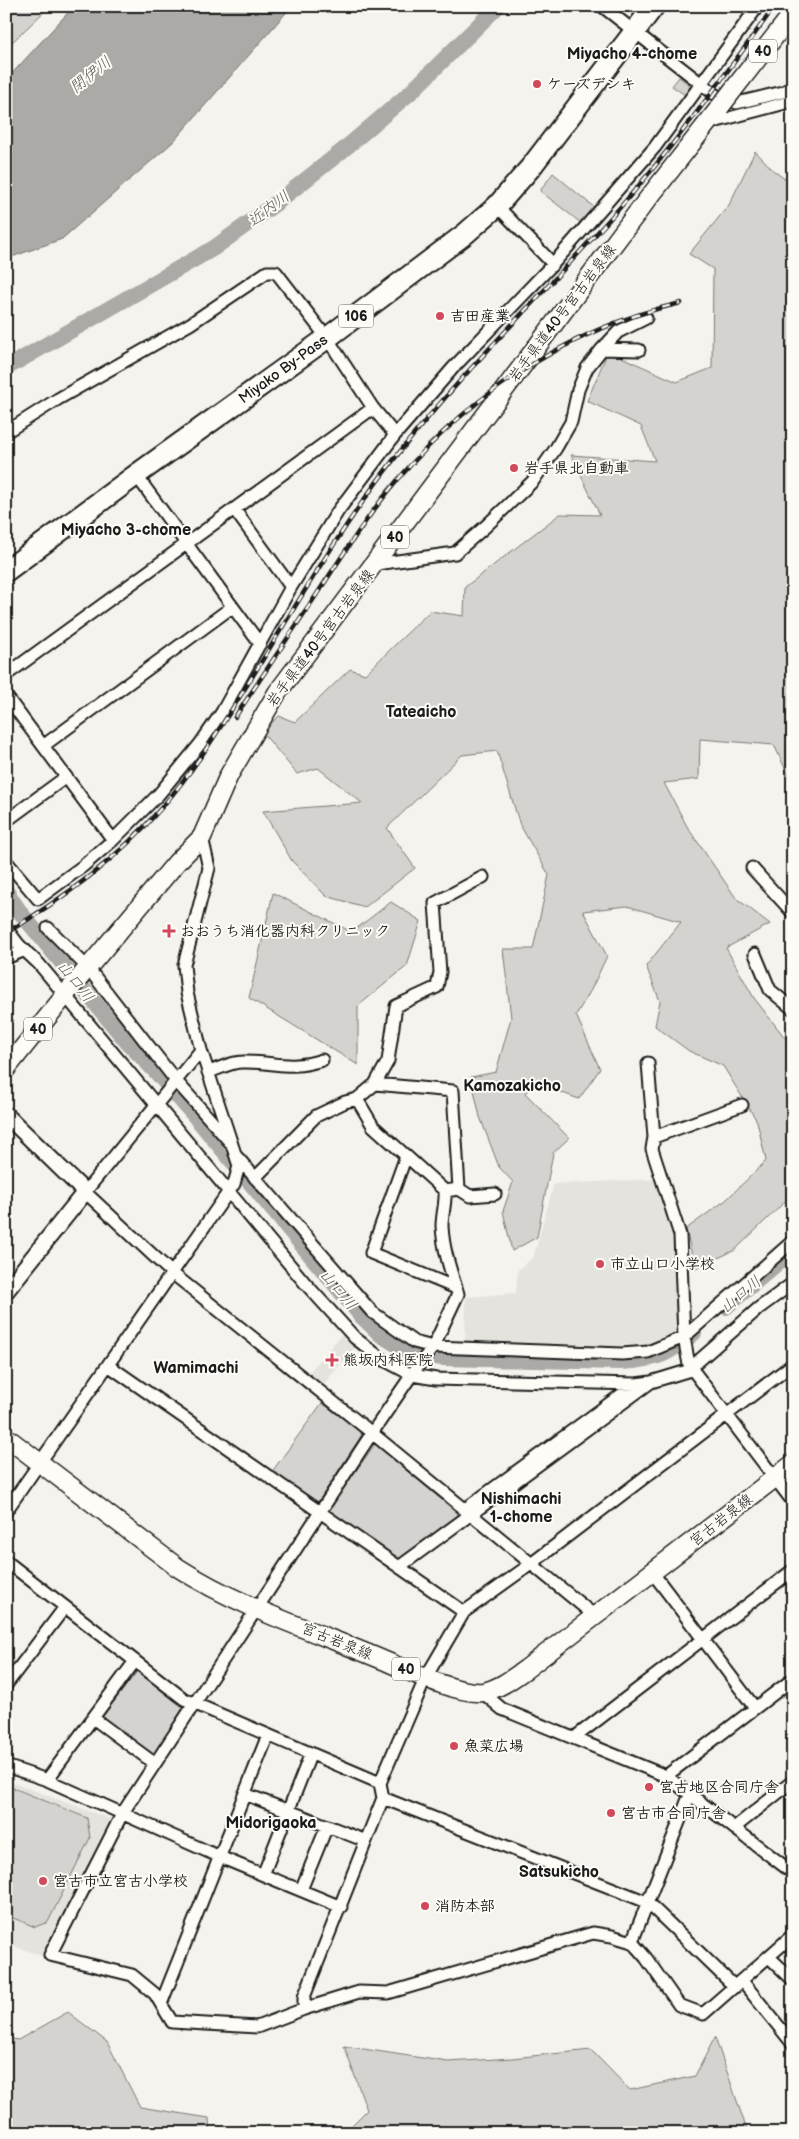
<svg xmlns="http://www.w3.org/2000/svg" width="799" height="2139" font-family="'Balsamiq Sans','Klee One',sans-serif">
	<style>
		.built { fill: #e4e3de }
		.green { fill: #d4d3cf; stroke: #787876 }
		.water { fill: #abaaa6; stroke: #72716f }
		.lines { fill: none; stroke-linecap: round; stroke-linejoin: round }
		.river { stroke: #abaaa6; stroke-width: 16 }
		.street-casing { stroke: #1c1c1c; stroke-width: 15 }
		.secondary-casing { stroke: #1c1c1c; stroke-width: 19 }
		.primary-casing { stroke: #1c1c1c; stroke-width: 21 }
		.highway-casing { stroke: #1c1c1c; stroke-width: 24 }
		.street { stroke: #fdfcf7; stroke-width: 11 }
		.secondary { stroke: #fdfcf7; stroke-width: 15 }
		.primary { stroke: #fdfcf7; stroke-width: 18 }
		.highway { stroke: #fdfcf7; stroke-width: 20 }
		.rail-casing { stroke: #1c1c1c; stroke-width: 4.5 }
		.rail { stroke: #fdfcf7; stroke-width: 2.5; stroke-dasharray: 8; stroke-linecap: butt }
		.primary-bridge-casing { stroke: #1c1c1c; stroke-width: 21; stroke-linecap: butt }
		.primary-bridge { stroke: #fdfcf7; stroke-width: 18 }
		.poi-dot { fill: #d1495b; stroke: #fdfcf7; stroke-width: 2 }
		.labels { text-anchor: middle; stroke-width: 4; stroke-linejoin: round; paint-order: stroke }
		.shield { fill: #fdfcf7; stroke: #605f5e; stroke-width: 1 }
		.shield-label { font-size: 14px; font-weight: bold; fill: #1c1c1c }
		.poi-label { font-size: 15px; font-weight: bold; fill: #1c1c1c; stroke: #fdfcf7; text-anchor: start }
		.street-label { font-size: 15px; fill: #1c1c1c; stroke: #fdfcf7 }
		.neighbourhood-label { font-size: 16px; font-weight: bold; fill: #1c1c1c; stroke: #fdfcf7 }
		.water-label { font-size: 16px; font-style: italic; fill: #5c5c5a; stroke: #fdfcf7 }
	</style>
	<rect width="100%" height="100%" fill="#f4f3ee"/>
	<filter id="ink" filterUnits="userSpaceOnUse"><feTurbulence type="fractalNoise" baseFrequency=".02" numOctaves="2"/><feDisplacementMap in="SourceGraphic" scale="10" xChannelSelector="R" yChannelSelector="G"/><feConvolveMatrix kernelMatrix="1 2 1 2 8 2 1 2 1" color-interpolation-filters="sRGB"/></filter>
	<g filter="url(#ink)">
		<path class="built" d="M660,1179L665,1209L671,1211L679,1334L649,1347L620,1348L465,1342L466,1297L516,1293L518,1270L533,1258L554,1184Z
			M344,1332L358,1344L321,1387L307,1375Z
			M6,1780L110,1819L42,1956L6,1943Z"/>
		<path class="green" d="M6,6H50L6,48Z
			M679,77L691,86L685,95L672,86Z
			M755,151L774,171L793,185V785L774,745L700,739L699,779L664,783L688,828L736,898L770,924L726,948L754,998L793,1048V1194L735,1250L695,1269L686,1229L726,1200L766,1161L757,1121L723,1066L689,1051L655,1026L660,1001L646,966L681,922L627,906L583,911L607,956L591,990L576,1015L600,1069L579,1099L535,1083L525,1093L569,1138L553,1153L537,1237L512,1251L503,1211L513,1182L499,1167L480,1117L471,1077L496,1072L511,1018L503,949H533L549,875L520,825L497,751L462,755L387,828L415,868L365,907L326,896L292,861L263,811L362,803L318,768L297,774L262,732L279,716L295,722L350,669L365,674L430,611L464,616L465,587L560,514L600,515L571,455L655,461L641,426L587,401L608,351L677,382L712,368L713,269L689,254L729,205Z
			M553,173L595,208L581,223L540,191Z
			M273,893L352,932L391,902L421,921L407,966L358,1006V1065L249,998Z
			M322,1403L363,1433L318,1502L271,1473Z
			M375,1444L461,1516L396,1562L327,1512Z
			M138,1670L185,1704L153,1758L101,1719Z
			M6,1785L87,1818L90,1838L48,1922L35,1927L6,1915Z
			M68,2012L107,2042L140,2107L209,2118L210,2133H6V2038L18,2040Z
			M715,2037L748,2133H344L367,2110L344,2046L448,2062L512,2058L591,2050L630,2090L695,2076Z"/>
		<path class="water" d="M74,6H292L173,142L62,239L6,259V80Z"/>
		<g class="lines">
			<path class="river" d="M6,368L214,248L275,204L342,151L411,92L498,6
				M6,891L20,912L127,1042L155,1071L192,1113L361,1316L381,1335L410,1353L442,1358L620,1362C656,1360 666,1356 694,1333
				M726,1307L793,1250"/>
			<g class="street-casing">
				<path id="street" d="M602,6L717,96L737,103L783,92L793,87
					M706,124L793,101
					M497,206L553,264
					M602,349L639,350
					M6,432L58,399L190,324L267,272H276L327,338L373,408L395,435
					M136,475L260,644
					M234,509L291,587
					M376,564L455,553L486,526L533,481L556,448L571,422L578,390L587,368L602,349L618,332L646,318
					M6,675L373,408
					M6,696L113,840
					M43,746L232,607
					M6,821L66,777
					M6,861L38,899L83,866L113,840L159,794L200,744L222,712L291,587L338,511L395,435L453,368L553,264L655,147L758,6
					M752,868L793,913
					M6,928L19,945L39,964L305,1283L355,1338L382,1359L412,1375L436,1379L636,1384L651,1382L687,1371L759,1308L793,1283
					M48,928L88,968L176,1081L230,1142
					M755,954L770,990L793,1009
					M6,958L25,950
					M201,1050L85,1192L172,1273L372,1433L595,1616
					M648,1063L654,1137L652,1149L680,1235L684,1337L689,1365L793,1502
					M208,1072C219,1069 231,1062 242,1062C274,1061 288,1071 322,1060
					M375,1084L388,1061L396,1006L437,987L440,972L435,903L483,877
					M357,1099L375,1084L453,1091L459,1189L445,1191
					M654,1137L742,1105
					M406,1156L371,1253L456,1288
					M238,1158L372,1312L414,1342L433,1347L622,1354L648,1352L684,1337L793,1241
					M255,1178L316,1116L345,1102L357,1099L373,1126L445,1191C446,1203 442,1214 442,1226C443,1249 451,1272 458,1294L433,1347L415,1370L372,1433L122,1814L50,1955L132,1975L155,1994L172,2022L257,2027L304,2009L359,1992L388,1993L593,1933L612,1936L632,1942L646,1958L679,2005L703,2014L793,1935
					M459,1189L470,1196L495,1194
					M108,1365L464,1612
					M464,1510L636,1384
					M6,1511L234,1184L239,1166L201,1050L187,993L184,965L209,868L202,837
					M6,1561L184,1699L380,1783
					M399,1567L651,1382
					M652,1572L755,1708
					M6,1685L65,1607
					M482,1692L502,1709L666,1776L793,1873
					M93,1718L154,1763
					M574,1738L793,1570
					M6,1766L47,1780L220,1857L341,1907
					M666,1776L793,1679
					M47,1780L135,1661
					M245,1794L366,1841
					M383,1798L647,1902L735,1987
					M734,1828L793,1781
					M263,1875L311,1753
					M301,1890L327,1826
					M632,1942L690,1794
					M769,1957L793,1980
					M742,1981L793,2044
					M161,2004L268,1735
					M304,2009V1997L383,1798L380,1783L426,1677L464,1612L531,1564L793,1364"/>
			</g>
			<g class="secondary-casing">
				<path id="secondary" d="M6,1115L85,1192L6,1291"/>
			</g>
			<g class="primary-casing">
				<path id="primary" d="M733,90L793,13
					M6,1069L70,989L177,862L202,837L229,775L277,693L640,209L720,107
					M6,1437L177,1567C239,1607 311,1630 378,1658C403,1668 457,1695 483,1692C499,1689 513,1678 526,1669L793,1464"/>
			</g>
			<g class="highway-casing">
				<path id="highway" d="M6,571L136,475L327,338L465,234L497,206L531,167L654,6"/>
			</g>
			<use href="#street" class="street"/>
			<use href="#secondary" class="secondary"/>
			<use href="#primary" class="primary"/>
			<use href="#highway" class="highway"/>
			<g class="rail-casing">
				<path id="rail" d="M235,717C264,674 292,631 321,588C341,558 360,527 383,498C456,404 564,329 681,303
					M6,933C64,898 118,859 162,807C195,769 222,725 249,682C296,606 340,528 395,458C465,368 548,290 623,204C678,141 726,73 775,6"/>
			</g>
			<use href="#rail" class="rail"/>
			<g class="primary-bridge-casing">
				<path id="primary-bridge" d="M720,107L733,90"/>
			</g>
			<use href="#primary-bridge" class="primary-bridge"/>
		</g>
	</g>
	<g class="poi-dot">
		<circle cx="537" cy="84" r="5"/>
		<circle cx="440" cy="316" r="5"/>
		<circle cx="514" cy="468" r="5"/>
		<path d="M166.5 923.5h5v5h5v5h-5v5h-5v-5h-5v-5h5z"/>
		<circle cx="600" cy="1264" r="5"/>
		<path d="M329.5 1352.5h5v5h5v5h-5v5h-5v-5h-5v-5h5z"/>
		<circle cx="454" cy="1746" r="5"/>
		<circle cx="649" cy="1787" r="5"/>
		<circle cx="611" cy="1813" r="5"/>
		<circle cx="43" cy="1881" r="5"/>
		<circle cx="425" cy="1906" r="5"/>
	</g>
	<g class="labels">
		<g class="shield">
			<rect x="749" y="39.5" width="28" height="23" rx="4"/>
			<rect x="338.5" y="304.5" width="35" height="23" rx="4"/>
			<rect x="381" y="525.5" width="28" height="23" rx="4"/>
			<rect x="24" y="1017.5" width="28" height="23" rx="4"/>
			<rect x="392" y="1657.5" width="28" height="23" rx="4"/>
		</g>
		<g class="shield-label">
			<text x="763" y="56">40</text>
			<text x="356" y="321">106</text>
			<text x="395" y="542">40</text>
			<text x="38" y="1034">40</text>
			<text x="406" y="1674">40</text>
		</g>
		<g class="poi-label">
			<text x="547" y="89">ケーズデンキ</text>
			<text x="450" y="321">吉田産業</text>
			<text x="524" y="473">岩手県北自動車</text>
			<text x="180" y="936">おおうち消化器内科クリニック</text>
			<text x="610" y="1269">市立山口小学校</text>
			<text x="343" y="1365">熊坂内科医院</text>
			<text x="464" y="1751">魚菜広場</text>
			<text x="659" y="1792">宮古地区合同庁舎</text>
			<text x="621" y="1818">宮古市合同庁舎</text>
			<text x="53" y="1886">宮古市立宮古小学校</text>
			<text x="435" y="1911">消防本部</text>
		</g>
		<g class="street-label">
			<text transform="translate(562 313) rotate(-53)" y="5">岩手県道40号宮古岩泉線</text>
			<text transform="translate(283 369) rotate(-36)" y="5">Miyako By-Pass</text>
			<text transform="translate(320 638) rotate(-53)" y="5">岩手県道40号宮古岩泉線</text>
			<text transform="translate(721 1520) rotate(-38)" y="5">宮古岩泉線</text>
			<text transform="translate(337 1641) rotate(22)" y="5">宮古岩泉線</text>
		</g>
		<g class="neighbourhood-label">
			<text x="632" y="59">Miyacho 4-chome</text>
			<text x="126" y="535">Miyacho 3-chome</text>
			<text x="421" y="717">Tateaicho</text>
			<text x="512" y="1091">Kamozakicho</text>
			<text x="196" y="1373">Wamimachi</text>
			<text x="521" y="1504">Nishimachi<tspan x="521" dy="18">1-chome</tspan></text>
			<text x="271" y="1828">Midorigaoka</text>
			<text x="559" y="1877">Satsukicho</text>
		</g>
		<g class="water-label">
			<text transform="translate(90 74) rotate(-39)" y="6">閉伊川</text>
			<text transform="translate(268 208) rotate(-37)" y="6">近内川</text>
			<text transform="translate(76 981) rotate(51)" y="6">山口川</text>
			<text transform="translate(339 1289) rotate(50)" y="6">山口川</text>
			<text transform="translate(740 1294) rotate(-40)" y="6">山口川</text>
		</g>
	</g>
	<rect width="799" height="2139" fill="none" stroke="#fdfcf7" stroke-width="25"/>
	<rect x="12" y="12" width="774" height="2114" fill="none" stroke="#1c1c1c" stroke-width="2" filter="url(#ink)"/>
</svg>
